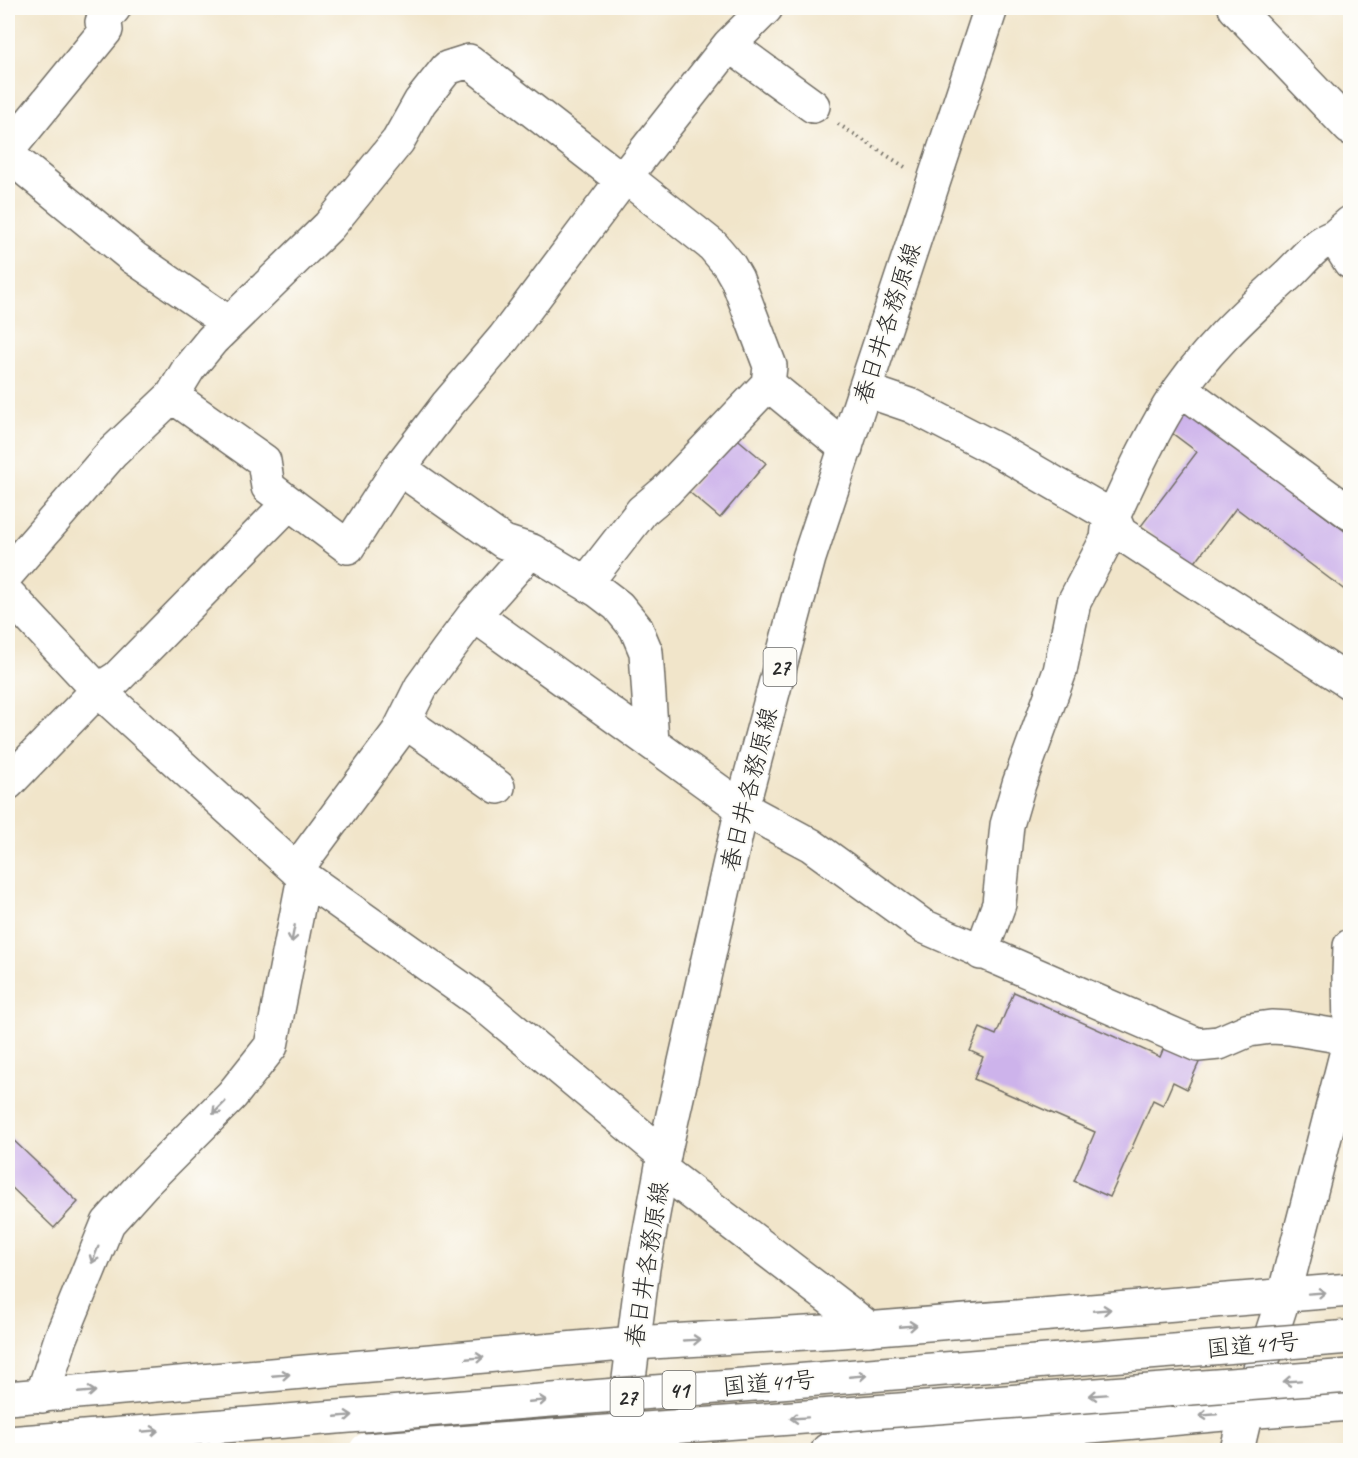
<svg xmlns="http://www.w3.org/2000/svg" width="1358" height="1458" font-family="Caveat,'Klee One',sans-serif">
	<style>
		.building { fill: #cdb3eb }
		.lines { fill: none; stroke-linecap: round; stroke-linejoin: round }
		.street-casing { stroke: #706c63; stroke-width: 36 }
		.primary-casing { stroke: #706c63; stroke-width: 36 }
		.highway-casing { stroke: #706c63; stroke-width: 36 }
		.path { stroke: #706c63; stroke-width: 4; stroke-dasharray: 1.5 4.5; stroke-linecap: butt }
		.street { stroke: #fff; stroke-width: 33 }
		.primary { stroke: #fff; stroke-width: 33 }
		.highway { stroke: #fff; stroke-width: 33 }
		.highway-bridge-casing { stroke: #706c63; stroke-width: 36; stroke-linecap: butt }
		.highway-bridge { stroke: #fff; stroke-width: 33 }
		.oneway { stroke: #a0a0a0 }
		.labels { text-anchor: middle; stroke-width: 4.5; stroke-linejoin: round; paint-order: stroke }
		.shield { fill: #fdfcf7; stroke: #6a6a68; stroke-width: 1.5 }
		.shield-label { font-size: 22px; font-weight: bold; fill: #2b2b2b }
		.street-label { font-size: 24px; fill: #2b2b2b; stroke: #fdfcf7 }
	</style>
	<rect width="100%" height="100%" fill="#fdfcf7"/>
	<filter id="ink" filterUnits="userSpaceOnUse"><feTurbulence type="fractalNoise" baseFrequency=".0167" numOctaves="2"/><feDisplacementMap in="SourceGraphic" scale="12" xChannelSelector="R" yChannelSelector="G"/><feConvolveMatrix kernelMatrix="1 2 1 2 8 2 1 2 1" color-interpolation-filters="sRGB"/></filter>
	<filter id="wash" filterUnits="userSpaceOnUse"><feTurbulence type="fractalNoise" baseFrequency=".008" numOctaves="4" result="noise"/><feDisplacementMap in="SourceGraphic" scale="24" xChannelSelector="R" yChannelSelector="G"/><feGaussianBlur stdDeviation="1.35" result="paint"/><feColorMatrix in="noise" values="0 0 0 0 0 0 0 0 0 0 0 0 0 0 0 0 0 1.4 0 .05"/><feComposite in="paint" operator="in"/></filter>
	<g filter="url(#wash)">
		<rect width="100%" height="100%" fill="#f1e5ca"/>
		<g id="blocks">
			<path class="building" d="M1179,407L1350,535V594L1236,508L1193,565L1141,526L1197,452L1164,427Z
				M734,436L766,463L720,518L688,491Z
				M1014,992L1160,1057L1167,1040L1202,1056L1187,1089L1173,1082L1163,1105L1153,1100L1110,1197L1074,1181L1095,1132L974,1079L983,1057L970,1051L980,1028L996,1035Z
				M8,1135L78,1202L54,1228L8,1184Z"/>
		</g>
	</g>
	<g filter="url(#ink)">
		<use href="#blocks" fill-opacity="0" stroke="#706c63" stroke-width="1.5"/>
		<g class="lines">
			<g class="street-casing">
				<path id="street" d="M1235,8L1350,128
					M729,45L813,106
					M8,150L106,30L102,22L114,8
					M8,155L134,258L229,323
					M1350,223L1334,237L1350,262
					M1181,389L1350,513
					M865,390L912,406L1001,452L1113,517C1130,479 1148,441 1169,406C1200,355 1245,314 1289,274C1303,261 1316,242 1334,237
					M172,396L264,461L268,487L348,547L399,468L447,405L504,338L624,178L729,45L766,8
					M399,468L504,542L532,551L597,590L618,606L636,628L646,652L652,742
					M1113,517L1120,533L1350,683
					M8,573L112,453L172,396L189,368L212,340L329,226L398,141L420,102L447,68L469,61L613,173L631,181L713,246L729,265L737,279L770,366L768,384L846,448
					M586,583L642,511L666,491L768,384
					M8,594L98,690L304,877L479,1001L664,1155
					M474,615L742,808L811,845L923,926L1198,1045L1219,1043L1249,1030L1271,1027L1290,1028L1350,1038
					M404,721L498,787
					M8,783L98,690L117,678L289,503
					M296,870L399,731L421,687L447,651L474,615L520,563L529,550
					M1350,946L1349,975L1350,1031
					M981,953L999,904L1007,825L1019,784L1060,671L1074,602L1107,539L1108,529L1115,521
					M662,1170L870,1329
					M42,1396L61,1338L108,1223L144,1183L232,1095L271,1046L304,877
					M1237,1450L1246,1412L1284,1296L1350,1039"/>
			</g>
			<g class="primary-casing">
				<path id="primary" d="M620,1450L643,1268L664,1155L742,808L809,558L991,8"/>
			</g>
			<g class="highway-casing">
				<path id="highway" d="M8,1398L634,1343L841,1331L1350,1290
					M828,1450L1246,1412L1350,1404"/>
			</g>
			<path class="path" d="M838,124L905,167"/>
			<use href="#street" class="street"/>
			<use href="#primary" class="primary"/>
			<use href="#highway" class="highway"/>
			<g class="highway-bridge-casing">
				<path id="highway-bridge" d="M8,1443L1350,1337
					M366,1450L1350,1376"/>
			</g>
			<use href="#highway-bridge" class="highway-bridge"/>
		</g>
		<defs><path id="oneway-shaft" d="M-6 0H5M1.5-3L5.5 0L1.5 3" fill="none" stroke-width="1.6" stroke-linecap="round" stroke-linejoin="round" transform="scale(1.5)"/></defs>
		<g class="oneway">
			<use href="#oneway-shaft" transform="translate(293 934) rotate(101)"/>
			<use href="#oneway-shaft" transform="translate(219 1108) rotate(135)"/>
			<use href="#oneway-shaft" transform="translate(95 1255) rotate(112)"/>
			<use href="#oneway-shaft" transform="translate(1317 1293) rotate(-4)"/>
			<use href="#oneway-shaft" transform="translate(1102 1310) rotate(-5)"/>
			<use href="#oneway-shaft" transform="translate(908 1326) rotate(-5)"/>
			<use href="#oneway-shaft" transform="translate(692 1340) rotate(-3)"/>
			<use href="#oneway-shaft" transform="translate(475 1358) rotate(-5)"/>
			<use href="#oneway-shaft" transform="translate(281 1375) rotate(-5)"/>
			<use href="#oneway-shaft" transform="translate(858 1376) rotate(-5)"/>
			<use href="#oneway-shaft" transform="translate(1292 1381) rotate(176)"/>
			<use href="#oneway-shaft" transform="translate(87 1392) rotate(-5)"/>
			<use href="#oneway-shaft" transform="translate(1098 1395) rotate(176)"/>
			<use href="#oneway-shaft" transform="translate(538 1401) rotate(-5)"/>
			<use href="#oneway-shaft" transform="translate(1208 1415) rotate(175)"/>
			<use href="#oneway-shaft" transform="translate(344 1416) rotate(-5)"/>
			<use href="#oneway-shaft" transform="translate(799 1418) rotate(176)"/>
			<use href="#oneway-shaft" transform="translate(150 1431) rotate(-5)"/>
		</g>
	</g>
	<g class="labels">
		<g class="shield">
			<rect x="763.5" y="648" width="33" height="38" rx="4.5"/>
			<rect x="662.5" y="1371" width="33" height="38" rx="4.5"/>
			<rect x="610.5" y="1378" width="33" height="38" rx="4.5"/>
		</g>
		<g class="shield-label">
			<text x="780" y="675">27</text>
			<text x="679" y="1398">41</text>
			<text x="627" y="1405">27</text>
		</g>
		<g class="street-label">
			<text transform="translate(887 323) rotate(-72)" y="8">春日井各務原線</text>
			<text transform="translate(749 789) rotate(-76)" y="8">春日井各務原線</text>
			<text transform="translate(647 1264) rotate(-81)" y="8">春日井各務原線</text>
			<text transform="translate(1253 1345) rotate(-5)" y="8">国道41号</text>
			<text transform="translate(769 1383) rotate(-5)" y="8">国道41号</text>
		</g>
	</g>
	<rect width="1358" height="1458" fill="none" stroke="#fdfcf7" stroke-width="30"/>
</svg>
